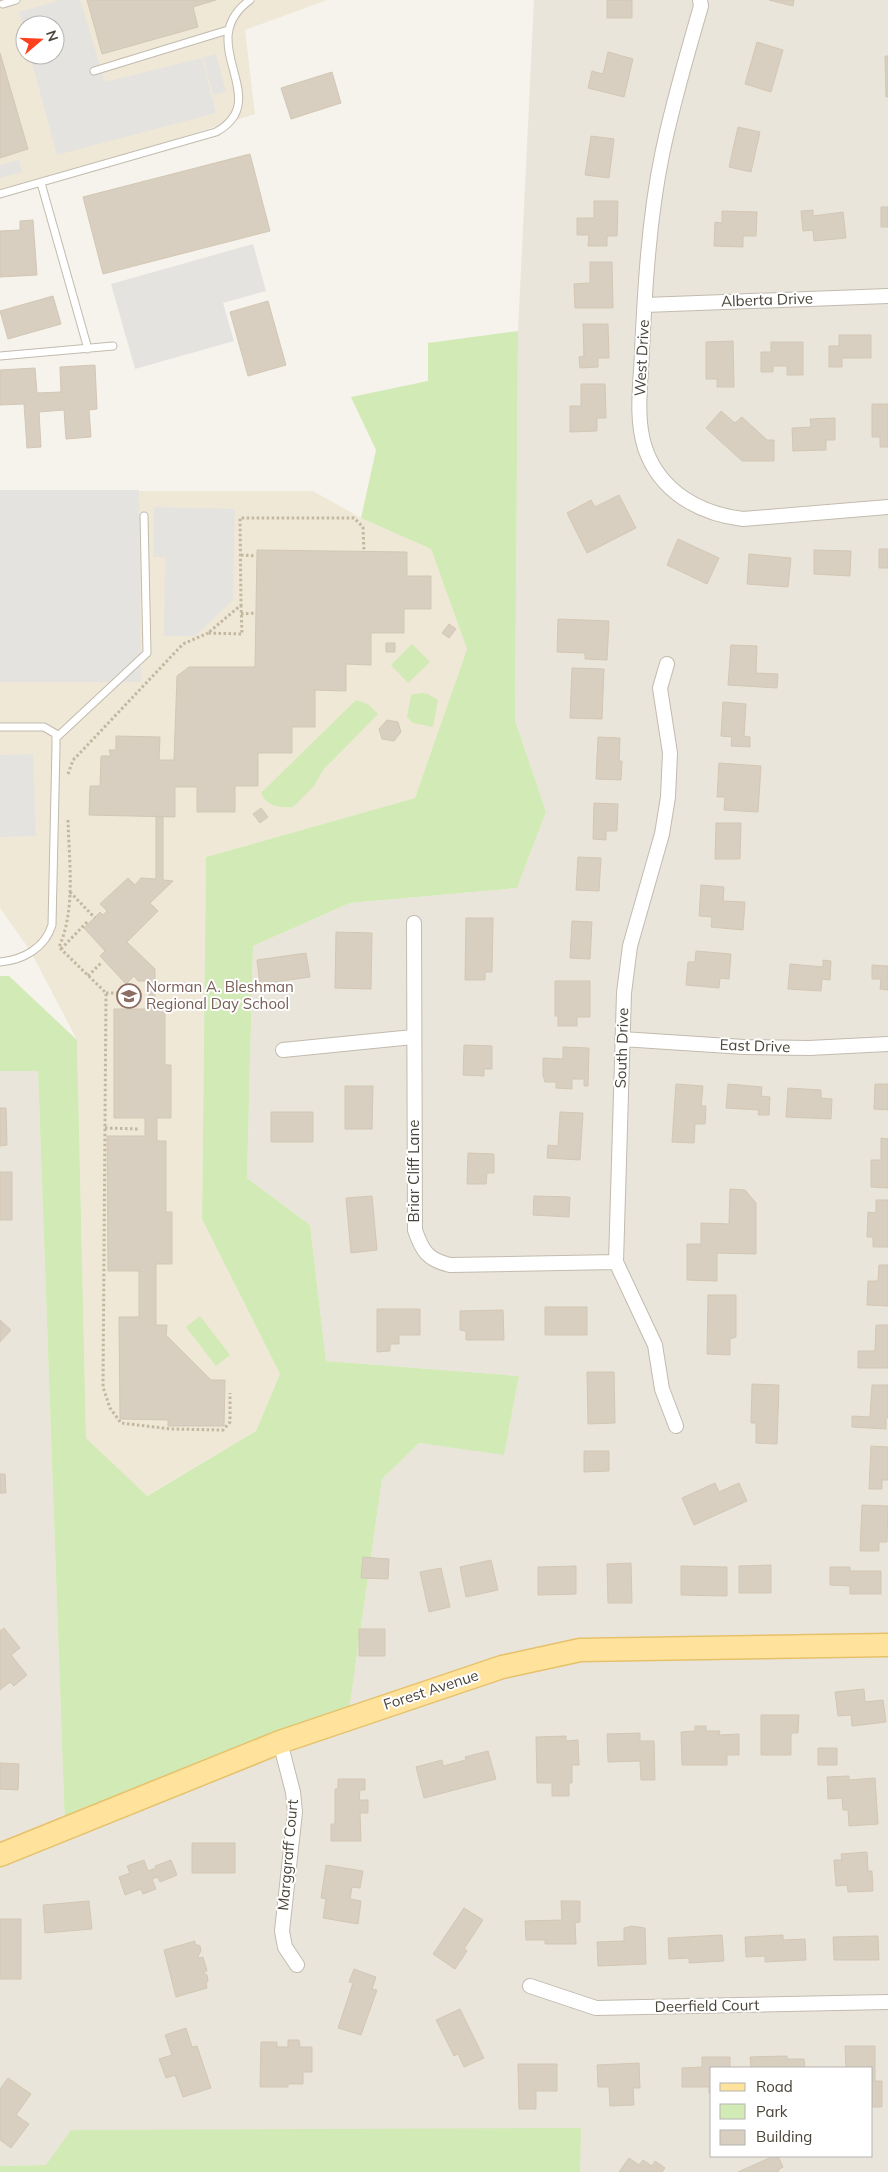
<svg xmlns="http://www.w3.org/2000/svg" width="888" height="2172" font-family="Mulish,sans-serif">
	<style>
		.residential { fill: #eae5da; fill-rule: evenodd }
		.education { fill: #efe8d6; fill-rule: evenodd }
		.green { fill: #d2eab5 }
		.parking { fill: #e5e3e0 }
		.building { fill: #d8cfc1; stroke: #d3c7b4 }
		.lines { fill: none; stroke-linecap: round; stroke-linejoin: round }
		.lane-casing { stroke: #c2bbae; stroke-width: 9 }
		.street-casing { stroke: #c2bbae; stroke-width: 16 }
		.primary-casing { stroke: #e6c16a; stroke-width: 25 }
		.path { stroke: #c4b79f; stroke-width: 3; stroke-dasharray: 2.5 2.5; stroke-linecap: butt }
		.lane { stroke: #fff; stroke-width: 7 }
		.street { stroke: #fff; stroke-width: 14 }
		.primary { stroke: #ffe39c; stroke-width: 22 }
		.labels { text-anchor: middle; stroke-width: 4; stroke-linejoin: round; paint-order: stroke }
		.street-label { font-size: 15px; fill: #4b4439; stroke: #fff }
		.education-label { font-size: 15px; fill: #785e54; stroke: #fff; text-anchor: start }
	</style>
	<rect width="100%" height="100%" fill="#f6f3ec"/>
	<path class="residential" d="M534,0H888V2172H580V2128L46,2165L0,2166V1071H38L65,1827L348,1718L382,1479L419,1443L504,1454L519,1376L326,1361L310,1225L247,1178L253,946L350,903L517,888L546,812L515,720L518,331ZM712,2068H872V2156H712Z"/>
	<path class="education" d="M0,0H327L245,30L255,114L0,195ZM25,25H55V55H25Z
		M0,491H313L361,518L431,549L467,649L415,798L206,857L202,1219L280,1374L256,1431L146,1496L86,1438L77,1040L31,952L0,908Z"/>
	<path class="green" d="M518,331L515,720L546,812L517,888L350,903L253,946L247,1178L310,1225L326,1361L519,1376L504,1455L419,1443L382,1479L348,1718L65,1828L38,1071H0V976H9L77,1040L86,1438L147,1496L256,1431L280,1374L202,1219L206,857L415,798L467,649L431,549L361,518L376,450L351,397L428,381V343Z
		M412,644L430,662L408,683L391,665Z
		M421,693L428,694L438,700L433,727L413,723L407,717L411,695Z
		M356,700L368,704L378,714L323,770L314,786L293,807C281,808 267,807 261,793Z
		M200,1316L230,1355L216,1366L186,1327Z
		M581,2128L580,2172H0V2166L46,2165L71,2130Z"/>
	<path class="parking" d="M60,0H80L105,82L202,58L216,113L57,155L30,55H55V25H25V35L19,12Z
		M216,54L226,92L213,95L203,57Z
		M19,160L22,172L0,178V165Z
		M253,244L266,291L223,303L234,341L135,369L111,284Z
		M0,490H139L141,682H0Z
		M154,507L235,509L233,600L195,636H164L165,557H153Z
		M33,754L36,836L0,837V755Z"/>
	<path class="building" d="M87,0H216L193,7L198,27L102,54Z
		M607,0H632V18H607Z
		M769,0H794L793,6Z
		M757,42L783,50L771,92L745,84Z
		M608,52L633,59L624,97L588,88L592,71L603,74Z
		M0,53L28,149L0,158Z
		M885,56H888V97H886Z
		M332,72L341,103L291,119L281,88Z
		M738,127L760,132L751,172L729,167Z
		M591,136L614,139L609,178L585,175Z
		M250,154L270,231L103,274L83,197Z
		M594,201H618L617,236H607V246H588L589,235H577V218H594Z
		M881,207H888V227H881Z
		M813,210V216L843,212L846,238L814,241L813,230L803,231L801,211Z
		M722,211L757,212L756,236H743V247L714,246L715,222L722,223Z
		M33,220L37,275L0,277V231L20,230V221Z
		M590,262H612L613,308H575L574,284L590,283Z
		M53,296L61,324L8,339L0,311Z
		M268,301L286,365L248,376L230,312Z
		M583,324H608L609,358H598V367L580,368L579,357L584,356Z
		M839,335H871V358H842V367H829V346H839Z
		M733,341L734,387H717V379H706V342Z
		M771,342H803V375H787V366H773V372H761V352H771Z
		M95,365L97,409L89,410L91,437L66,439L64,410L39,412L41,447L27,448L24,404L0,405V370L35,368L37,393L61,392L60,367Z
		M581,384H605L606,418H597V431L570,432V406H581Z
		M872,404H888V447H880V437H872Z
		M721,411L735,423L742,417L767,440H774V461H742L706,428Z
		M835,418V440H826V450L793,451L792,428L811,427L810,419Z
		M619,495L636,528L587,553L567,513L591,500L595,507Z
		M678,539L719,558L707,584L667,565Z
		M879,549H888V568H879Z
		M257,550L407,552V576H431V609H404V633H371V665L346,664V691L315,690V727H292V753H258V786H235V812H197V787H175V817L89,815L90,786H100L101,756H111L109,750H116V736L160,737L159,760H174L177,676L189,667H255Z
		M814,550L851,551L850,576L814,574Z
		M749,554L791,558L788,587L747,584Z
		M558,619L609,621L607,660L585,659V653L557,652Z
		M449,624L456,629L449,638L442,633Z
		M386,643H395V652H386Z
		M731,645L757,646L756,673L778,674L777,688L728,685Z
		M572,668L604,669L602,719L570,718Z
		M723,702L746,704L744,736L750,737V747L731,746L732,737L721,736Z
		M387,720L398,722L401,732L394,741L382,739L379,729Z
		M598,737L620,738L619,761H622L621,780L596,779Z
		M719,763L761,766L758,812L724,810L725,797H717Z
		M594,803L618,804L617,831H606V840L593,839Z
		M261,808L268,817L260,823L253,814Z
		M156,816H163V880L173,881L150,903L158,911L127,942L155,969V1006H165V1065H171V1118H157V1141H166V1212H172V1264H156V1325H167L166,1335L211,1380H225L224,1426H168V1420L120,1419L119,1317H139V1271H108L107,1136H145V1118H114V1009H149V981H138L134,976L126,984L100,956L105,951L84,928L100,912L103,915L107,911L100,904L128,878L135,885L141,878L156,879Z
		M716,823H741L740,859H715Z
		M578,857L601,858L599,891L576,890Z
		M701,885L724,887L723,901L745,902L743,930L711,927L712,917L699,916Z
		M466,918H493L492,972H485V980H465Z
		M572,921L592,922L590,959L570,958Z
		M336,932L372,933L371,989L335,988Z
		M696,951L731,954L729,979L720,978L719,988L686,985L688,962H695Z
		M306,953L310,977L260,984L257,960Z
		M823,960L831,961L830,980L822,979L821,991L788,989L790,964L823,967Z
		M872,965L888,966V990L880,989L881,979H872Z
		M555,981H590V1017H577V1026H558V1016H555Z
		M464,1045L492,1046V1069H484V1076L463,1075Z
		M563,1047L589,1048L588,1086H584V1079H572V1089L556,1088V1082H545L543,1075V1058L563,1059Z
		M676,1084L703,1086L701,1106H706L705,1124H695L694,1143L672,1142Z
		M728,1084L762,1087L761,1096L770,1097L769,1115H758L759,1110L726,1108Z
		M875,1084H888V1110L874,1109Z
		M345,1086H373L372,1129H345Z
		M788,1088L821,1090V1098L832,1099L831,1119L786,1117Z
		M0,1108H6L7,1145L0,1146Z
		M271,1112H313V1142H271Z
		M560,1112L583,1113L580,1160L547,1158L548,1145L558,1146Z
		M881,1138L888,1139V1188L871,1187V1160H881Z
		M468,1153L494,1154V1173H487L486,1184H467Z
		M0,1172H12V1220H0Z
		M730,1189L745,1190L756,1203V1254L717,1253V1281L687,1280V1244H701V1223L729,1224Z
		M372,1196L377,1250L351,1253L346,1198Z
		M534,1196L570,1197L569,1217L533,1215Z
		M876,1200H888V1247H873V1237H867L868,1212L876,1213Z
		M879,1265H888V1306L867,1305L868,1281H878Z
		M708,1295H736V1337L730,1339V1355L707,1354Z
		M545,1307H587V1335H545Z
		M377,1309H420V1335H399V1344H390V1351L377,1352Z
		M503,1310L504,1340H466V1331L460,1330V1311Z
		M0,1320L11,1330L0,1342Z
		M876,1325H888V1368H858V1351H875Z
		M587,1372H614L615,1423L588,1424Z
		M752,1384L779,1385L777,1444L756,1443V1423H751Z
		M872,1385H888V1418H886V1429L852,1427V1416L870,1417Z
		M871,1446L888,1447V1480H882V1489H869Z
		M584,1451H609V1471L584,1472Z
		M0,1474H5L6,1493H0Z
		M715,1483L719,1492L739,1483L747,1501L694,1525L682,1498Z
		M862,1505L888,1506L887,1542H879V1551H860Z
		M363,1557L389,1559L388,1579L361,1578Z
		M491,1560L498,1590L466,1597L460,1567Z
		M631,1563L632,1603H608L607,1564Z
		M771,1565V1593H739V1566Z
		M576,1566V1594L538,1595V1567Z
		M681,1566L727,1567V1596L681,1595Z
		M830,1567H850V1571H881V1594H850V1586L830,1585Z
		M441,1568L450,1607L429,1612L420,1572Z
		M4,1628L20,1648L11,1655L27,1675L14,1686L10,1682L0,1690V1631Z
		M359,1629H385V1656H359Z
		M864,1689L865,1702L883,1700L886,1722L852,1726L851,1715L838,1716L835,1692Z
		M761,1715H799L798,1733H791V1755H761Z
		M695,1726H706V1731H720L719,1735L739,1734V1755H727V1765H682L681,1732L695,1731Z
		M640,1733V1741H654L655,1780H641L640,1761L608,1762L607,1734Z
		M566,1736V1741L578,1740L579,1765H572V1783H569V1796H552V1783H537L536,1737Z
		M818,1748H837V1765H818Z
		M488,1751L496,1779L424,1798L416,1767L442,1760L443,1766L466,1760L465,1757Z
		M0,1763L19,1764L18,1790L0,1789Z
		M849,1776V1780L875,1778L878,1824L849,1826L848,1810H843L842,1798L828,1799L827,1777Z
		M338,1779H365V1790H360L359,1800H368V1813H360L361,1841H331V1824H335V1789H338Z
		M192,1843H235V1873H192Z
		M867,1852L868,1871H872L873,1891L848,1892L847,1885L836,1886L834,1860H842L841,1854Z
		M144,1860L148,1871L156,1868L155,1866L171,1860L177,1875L160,1882L158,1877L152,1879L156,1889L143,1894L141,1889L125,1895L119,1877L130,1873L127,1866Z
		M326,1865L363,1871L360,1888L352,1887L350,1899L361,1901L358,1924L323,1918L326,1899L321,1898Z
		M89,1901L92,1929L45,1933L43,1905Z
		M561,1901H580V1922L575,1923L576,1944H545V1940H526L525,1921L562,1920Z
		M464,1908L483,1920L464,1949L467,1951L455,1969L433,1954Z
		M0,1919H21V1979H0Z
		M632,1926L645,1928L646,1964L598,1966L597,1942L624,1941V1928Z
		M722,1935L724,1961L689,1963V1958L669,1959L668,1938Z
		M783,1935V1940L805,1939L806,1960L765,1962V1956L746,1957L745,1937Z
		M878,1936L879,1960H834L833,1937Z
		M195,1941V1944L200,1946L201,1951L198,1956L199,1958L203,1957L207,1971L203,1972L207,1975L208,1980L206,1984L207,1988L176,1997L164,1950Z
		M354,1969L376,1977L372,1989L377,1990L361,2035L338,2028L353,1983L349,1982Z
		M460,2009L484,2058L464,2067L458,2054L454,2056L436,2020Z
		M186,2028L192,2047L197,2046L211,2088L183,2097L175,2075L166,2078L159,2059L172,2055L165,2035Z
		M288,2040H299L300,2047H312V2072H303V2084H288V2087H260L261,2042H277V2047H288Z
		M845,2046H875V2081H882V2107H872V2068H846Z
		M787,2056V2059H804L805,2068H751L750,2057Z
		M702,2057H730V2068H712V2093H709V2087H682V2068L702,2067Z
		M639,2063L640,2088H633L634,2105L610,2106L609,2087H598L597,2065Z
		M518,2064H557V2091H536V2109H519Z
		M8,2078L31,2094L16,2115L29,2124L11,2148L0,2140V2089Z
		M774,2156H778L783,2167L778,2170L779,2172H738Z
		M629,2158L639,2165L643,2160L652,2166L655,2161L665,2168L662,2172H619Z"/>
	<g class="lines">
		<g class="lane-casing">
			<path id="lane" d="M3,4L16,0
				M94,71L228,30
				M41,183L88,349
				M0,194L216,132C276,99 191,43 250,0
				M0,356L113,346
				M0,727H44L56,734V746L52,925C45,948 23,960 0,962
				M56,738L147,653L144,516"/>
		</g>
		<g class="street-casing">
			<path id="street" d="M700,0L701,6C687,55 672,105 662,155C649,218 645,287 642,351C641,383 635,417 645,448C660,492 700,514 743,519L888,507
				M645,305L888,296
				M667,664L660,688L670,753L668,797L662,834L630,946L624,993L616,1262L655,1345L662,1389L676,1426
				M414,923L415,1230C422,1251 428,1260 450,1265L616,1262
				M622,1039L744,1047L809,1048L888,1044
				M283,1050L413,1037
				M280,1742L293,1792L295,1812L282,1931L285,1947L297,1965
				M530,1986L596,2008L888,2002"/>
		</g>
		<g class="primary-casing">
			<path id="primary" d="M0,1855L280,1742L502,1667L580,1650L888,1645"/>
		</g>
		<path class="path" d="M241,555L256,556
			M241,605L242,634L208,633L241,605L240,518H354L363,527L364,551
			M241,614L256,613
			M68,774L73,760L79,754L183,644L208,633
			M68,820C69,861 76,909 59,947L106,993L103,1387L110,1408L121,1423L171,1429L223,1430L230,1422V1393
			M70,892L95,918
			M61,949L88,921
			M88,976L102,962
			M106,993H134
			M105,1128L139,1129"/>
		<use href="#lane" class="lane"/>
		<use href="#street" class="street"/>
		<use href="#primary" class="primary"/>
	</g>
	<defs>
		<g id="school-ring" transform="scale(1.25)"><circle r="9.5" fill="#fff" stroke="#8d6e63" stroke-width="1.5"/><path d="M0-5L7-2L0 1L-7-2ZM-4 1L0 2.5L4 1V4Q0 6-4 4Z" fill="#8d6e63"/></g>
	</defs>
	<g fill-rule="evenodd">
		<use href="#school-ring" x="129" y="996"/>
	</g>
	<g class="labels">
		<g class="street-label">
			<text transform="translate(767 300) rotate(-2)" y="5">Alberta Drive</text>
			<text transform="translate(642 358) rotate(-87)" y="5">West Drive</text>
			<text transform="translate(755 1046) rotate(2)" y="5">East Drive</text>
			<text transform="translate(622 1048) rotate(-88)" y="5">South Drive</text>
			<text transform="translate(414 1171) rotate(-90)" y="5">Briar Cliff Lane</text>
			<text transform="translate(431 1690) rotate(-18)" y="5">Forest Avenue</text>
			<text transform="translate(288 1855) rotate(-85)" y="5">Marggraff Court</text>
			<text transform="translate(707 2006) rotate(-1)" y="5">Deerfield Court</text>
		</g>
		<g class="education-label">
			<text x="146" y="992">Norman A. Bleshman<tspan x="146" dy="17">Regional Day School</tspan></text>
		</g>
	</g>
	<rect x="710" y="2067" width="162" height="90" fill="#ffffff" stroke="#b7b4b0"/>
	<rect x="720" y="2083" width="25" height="8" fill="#ffe39c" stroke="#b7b4b0"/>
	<text x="756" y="2092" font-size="15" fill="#4b4439">Road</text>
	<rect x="720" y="2104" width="25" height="15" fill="#d2eab5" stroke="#b7b4b0"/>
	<text x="756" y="2117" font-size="15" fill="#4b4439">Park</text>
	<rect x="720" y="2130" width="25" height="15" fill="#d8cfc1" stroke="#b7b4b0"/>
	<text x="756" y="2142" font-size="15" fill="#4b4439">Building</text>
	<g transform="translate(40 40) rotate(71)"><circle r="24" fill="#ffffff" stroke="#b7b4b0"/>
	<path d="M0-4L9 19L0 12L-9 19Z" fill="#fc3f1d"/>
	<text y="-8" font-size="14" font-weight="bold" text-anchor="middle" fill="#4b4439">N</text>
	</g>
</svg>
